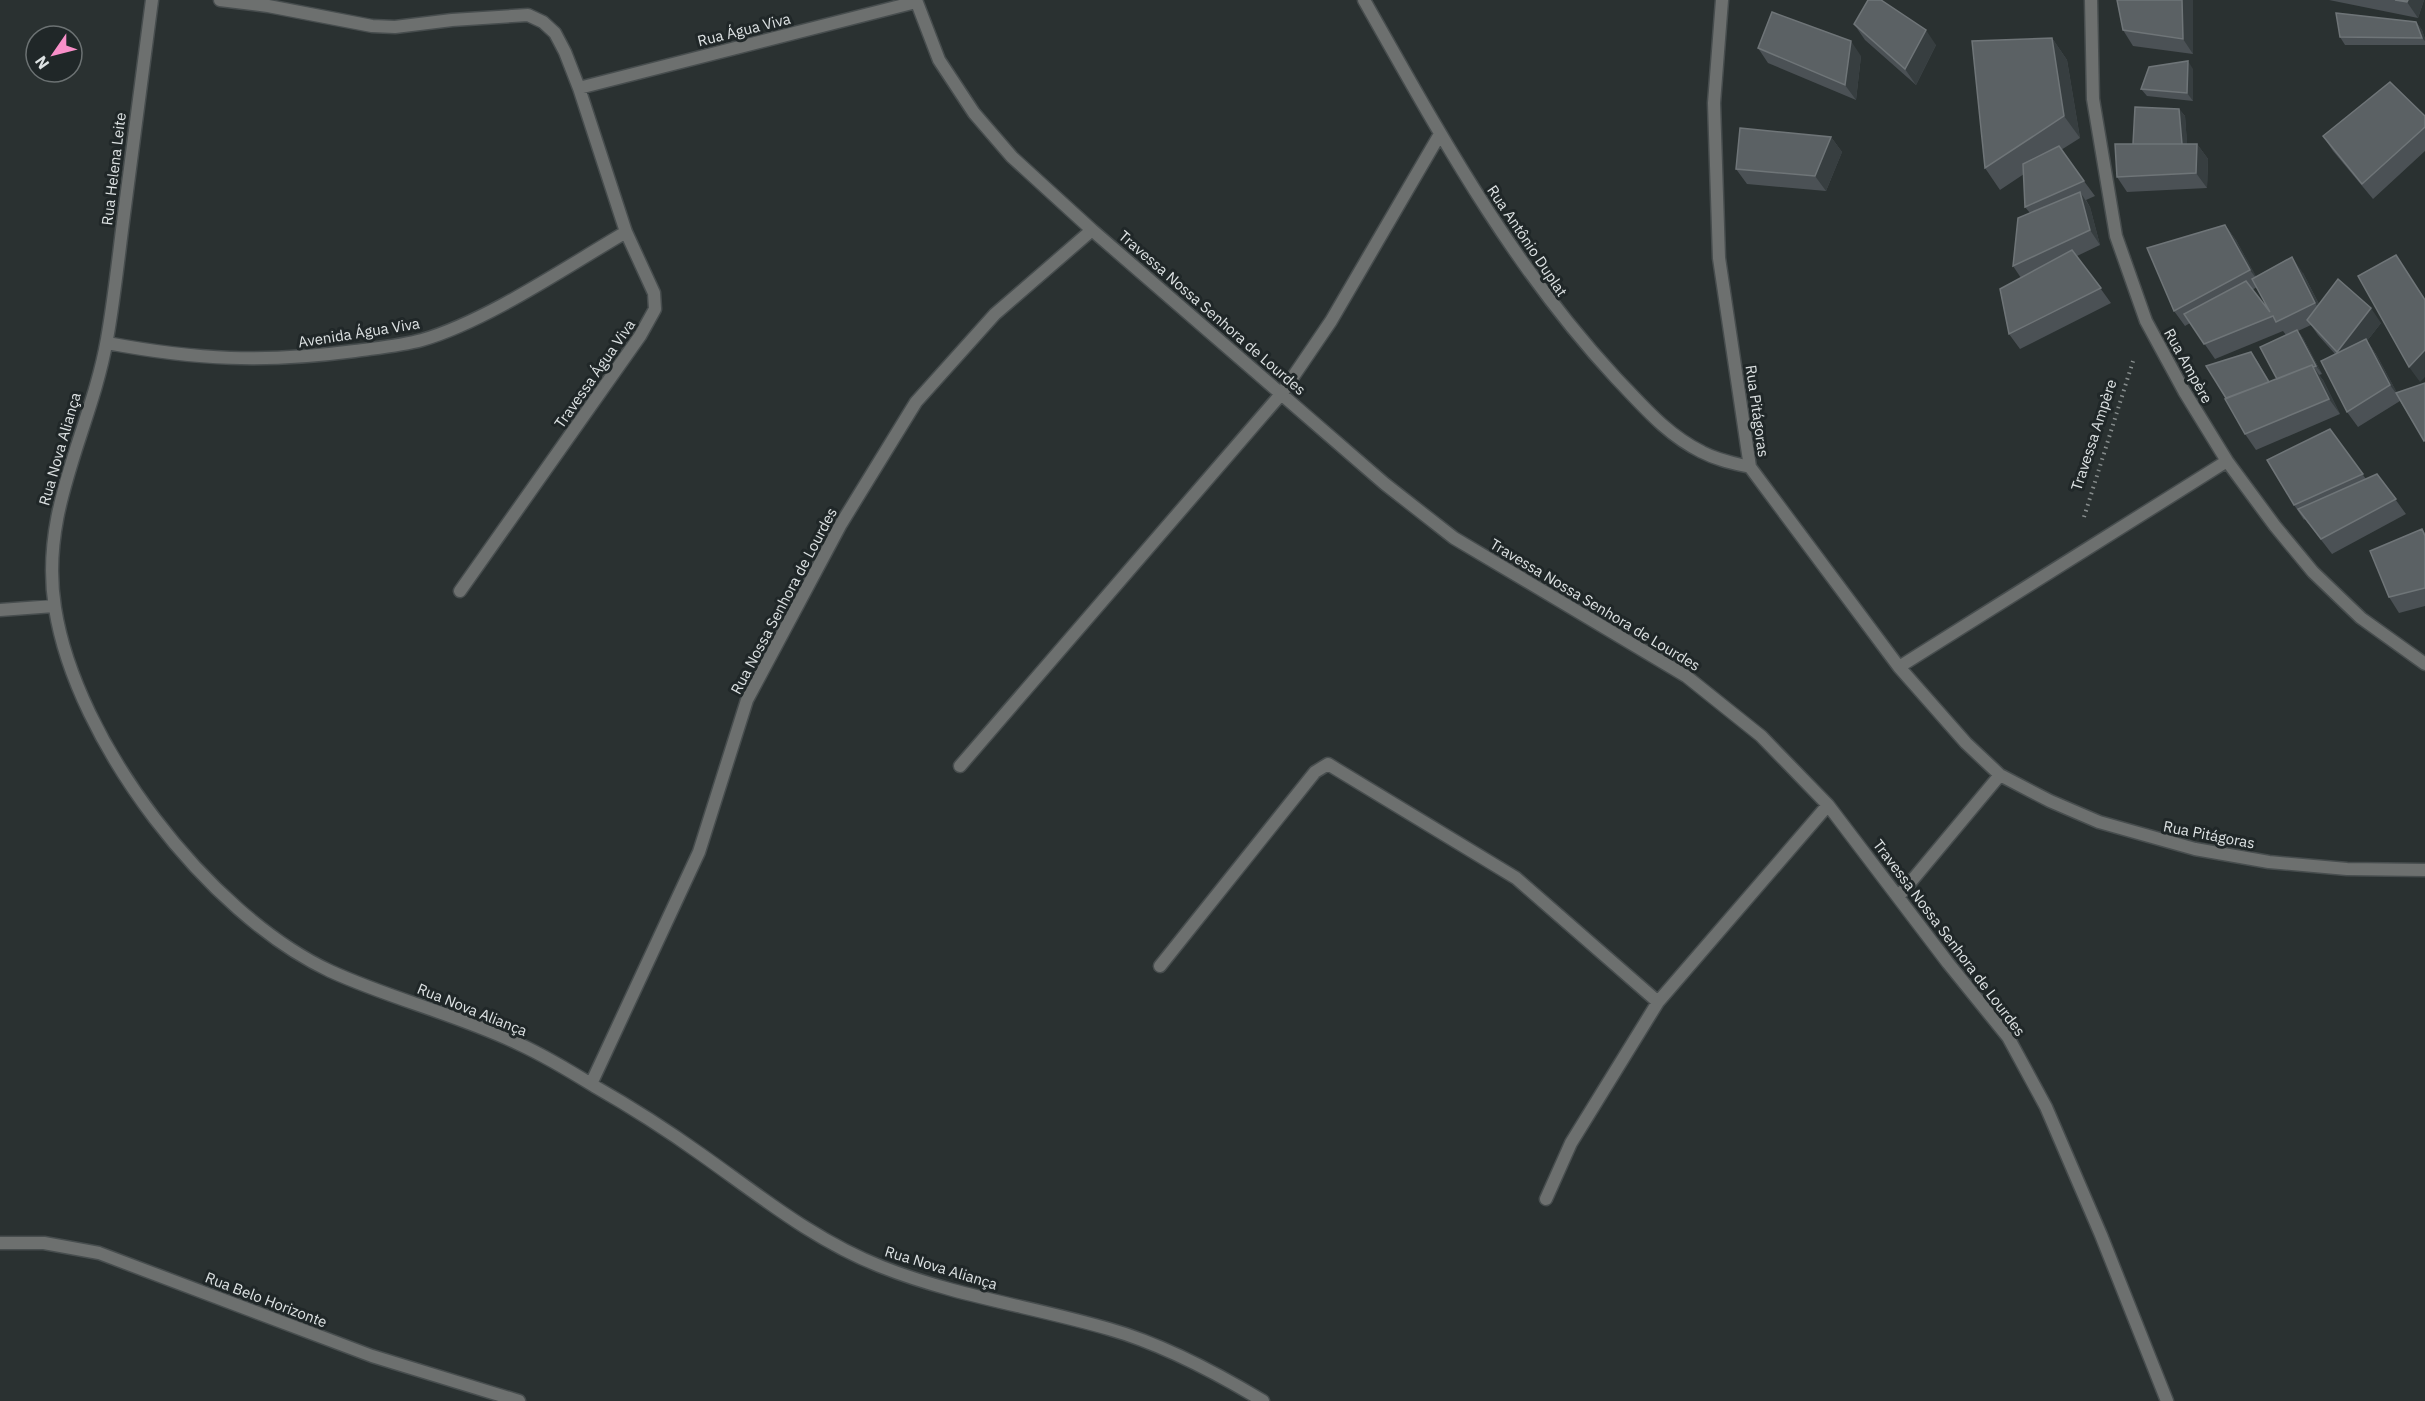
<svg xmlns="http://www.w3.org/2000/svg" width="2425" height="1401" font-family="'IBM Plex Sans',sans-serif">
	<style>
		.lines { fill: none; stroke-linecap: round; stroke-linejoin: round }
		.minor-casing { stroke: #474d4e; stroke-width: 15 }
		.path { stroke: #878d8d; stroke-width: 4; stroke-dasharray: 1.5 4.5; stroke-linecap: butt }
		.minor { stroke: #6d706f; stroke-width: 12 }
		.wall { fill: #4b5155; fill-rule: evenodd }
		.shaded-wall { fill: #373e40 }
		.building { fill: #5b6164; stroke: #6f7578; stroke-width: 1.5 }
		.labels { text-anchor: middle; stroke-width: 6; stroke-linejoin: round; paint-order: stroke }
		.street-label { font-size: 15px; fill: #dee3e4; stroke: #202728 }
	</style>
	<rect width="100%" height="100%" fill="#2a3131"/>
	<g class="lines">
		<g class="minor-casing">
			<path id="minor" d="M152,0C142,74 132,148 123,222C118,261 114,300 107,339C91,431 39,510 55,608C76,742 208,914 330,971C391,999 459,1015 519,1044C545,1056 570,1071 594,1086C631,1107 667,1130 702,1155C760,1196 815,1241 882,1267C955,1296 1034,1307 1109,1329C1162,1344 1215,1372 1263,1401
				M220,0L268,6L372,26L395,27L452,20L528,15L543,22L555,33L565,52L579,88L626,232L654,293L655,309L640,336L460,591
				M916,0L939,60L974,113L1012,157L1092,230L1385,484L1454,538L1686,676L1761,736L1828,805L1948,963L2008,1037L2046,1107L2101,1235L2167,1401
				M1364,0C1440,134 1510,264 1616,378C1643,406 1667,435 1702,452C1717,460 1733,463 1750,467
				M1722,0L1714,103L1719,258L1750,467L1899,667L1966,743L2000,775L2050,801L2099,822L2195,849L2269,862L2347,869L2425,870
				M2091,0L2093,99L2116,236L2146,321L2184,391L2227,461L2275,526L2313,572L2361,618L2425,664
				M579,88L916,2
				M107,343C198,360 263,363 355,351C376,348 400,346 422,340C487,321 566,267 626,232
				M0,610L54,606
				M1899,667L2227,461
				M960,766L1282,393L1331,321L1440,134
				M1899,896L2000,775
				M1160,966L1315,772L1328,764L1516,878L1658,1002
				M591,1084L699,852L747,700L841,524L916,402L995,314L1092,230
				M1546,1199L1571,1143L1658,1002L1828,805
				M0,1243H44L99,1253L372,1356L519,1401"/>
		</g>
		<path class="path" d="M2084,517L2134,358"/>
		<use href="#minor" class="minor"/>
	</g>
	<path class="wall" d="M2193,0V54L2133,46L2123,30Z
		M2329,0H2424L2418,18Z
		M2416,22L2422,30L2425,39V45H2345L2340,37Z
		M1854,24L1936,45L1916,85L1865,40Z
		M2052,38L2067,60L2080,138L2061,150L2095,196L2086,200L2090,207L2100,245L2077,256L2111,303L2020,349L2009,334L2021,278L2013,266L2030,213L2025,207L2024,174L2000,190L1985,168Z
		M1758,48L1861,56L1856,100L1768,63Z
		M2193,69V101L2147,96L2141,89Z
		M2179,109L2185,116L2187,144H2197L2208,159L2207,188L2127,192L2117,177Z
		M2425,116V151L2373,199L2333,151L2323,136Z
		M1831,137L1842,152L1826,191L1747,184L1736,169Z
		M2225,225L2236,240L2256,277L2303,273L2319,304L2381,323L2367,341L2376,354L2397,393L2425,383V442L2400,401L2358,427L2347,412L2335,354L2318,335L2311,325L2298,331L2303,338L2322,374L2319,375L2323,380L2340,414L2256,450L2245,434L2226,398L2256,359L2270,382L2277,379L2286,335L2283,331L2215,359L2190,323L2185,326L2174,311ZM2257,287L2270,312L2252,290Z
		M2330,429L2366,479L2377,474L2406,514L2332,554L2305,519L2304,520L2294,505Z
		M2422,529L2425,533V606L2399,613L2389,597Z"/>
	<path class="shaded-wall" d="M2182,0H2193V54L2183,39Z
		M2408,0H2424L2418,18L2407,2Z
		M2416,22L2422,30L2425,39V41L2422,38Z
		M1926,30L1936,45L1916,85L1905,69Z
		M2052,38L2067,60L2080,138L2064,116Z
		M1851,41L1861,56L1856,100L1845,85Z
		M2188,61L2193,69V101L2187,93Z
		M2179,109L2185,116L2188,155L2182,147Z
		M1831,137L1842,152L1826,191L1815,176Z
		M2197,144L2208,159L2207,188L2196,173Z
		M2080,192L2090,207L2100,245L2090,230Z
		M2225,225L2236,240L2261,285L2250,270Z
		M2292,257L2303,273L2326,318L2315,303Z
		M2371,308L2381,323L2367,341L2376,354L2401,400L2390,385L2347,367L2337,352Z
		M2297,330L2303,338L2322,374L2316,366Z
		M2425,350V377L2420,382L2409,367Z
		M2312,365L2323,380L2340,414L2329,399Z"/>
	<path class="building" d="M1868,0H1881L1926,30L1905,69L1854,24Z
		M2117,0H2182L2183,39L2123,30Z
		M2395,0H2408L2407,2Z
		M1772,12L1851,41L1845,85L1758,48Z
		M2336,13L2416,22L2422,38L2340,37Z
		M2052,38L2064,116L1985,168L1972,41Z
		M2188,61L2187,93L2141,89L2149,67Z
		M2390,82L2425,116V127L2362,184L2323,136Z
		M2135,107L2179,109L2182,144H2133Z
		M1740,128L1831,137L1815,176L1736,169Z
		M2115,144H2197L2196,173L2117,177Z
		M2059,146L2084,181L2025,207L2023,164Z
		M2080,192L2090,230L2013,266L2018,218Z
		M2225,225L2250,270L2174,311L2147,248Z
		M2072,250L2101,288L2009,334L2000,289Z
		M2396,255L2425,300V350L2409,367L2358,276Z
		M2292,257L2315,303L2276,322L2273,316L2204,344L2184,314L2246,281L2270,312L2252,279Z
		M2338,279L2371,308L2337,352L2307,320Z
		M2297,330L2316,366L2313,367L2312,365L2277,379L2260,347Z
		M2366,339L2390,385L2347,412L2321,361Z
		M2251,352L2269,382L2226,398L2206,366Z
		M2312,365L2329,399L2245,434L2225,399Z
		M2425,383V440L2424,441L2396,393Z
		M2330,429L2363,474L2294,505L2267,460Z
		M2377,474L2396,499L2321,539L2298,509Z
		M2422,529L2425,536V588L2389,597L2370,551Z"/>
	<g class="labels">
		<g class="street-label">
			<text transform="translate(744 30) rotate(-14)" y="5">Rua Água Viva</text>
			<text transform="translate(114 169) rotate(-83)" y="5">Rua Helena Leite</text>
			<text transform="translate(1527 241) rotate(56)" y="5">Rua Antônio Duplat</text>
			<text transform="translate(1212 313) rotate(41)" y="5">Travessa Nossa Senhora de Lourdes</text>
			<text transform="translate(359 333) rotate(-9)" y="5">Avenida Água Viva</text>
			<text transform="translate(2188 366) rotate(61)" y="5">Rua Ampère</text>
			<text transform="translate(595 374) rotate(-55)" y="5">Travessa Água Viva</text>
			<text transform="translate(1757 411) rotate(82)" y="5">Rua Pitágoras</text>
			<text transform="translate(2094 435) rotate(-72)" y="5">Travessa Ampère</text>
			<text transform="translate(60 449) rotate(-74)" y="5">Rua Nova Aliança</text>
			<text transform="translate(784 601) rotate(-62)" y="5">Rua Nossa Senhora de Lourdes</text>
			<text transform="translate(1595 605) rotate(31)" y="5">Travessa Nossa Senhora de Lourdes</text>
			<text transform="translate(2209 835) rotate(11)" y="5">Rua Pitágoras</text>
			<text transform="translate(1949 938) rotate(53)" y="5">Travessa Nossa Senhora de Lourdes</text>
			<text transform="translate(472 1010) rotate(22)" y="5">Rua Nova Aliança</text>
			<text transform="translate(941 1268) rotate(17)" y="5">Rua Nova Aliança</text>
			<text transform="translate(266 1300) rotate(21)" y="5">Rua Belo Horizonte</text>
		</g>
	</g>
	<g transform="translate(54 54) rotate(235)"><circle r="28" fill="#202728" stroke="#6c7273" stroke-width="1.5"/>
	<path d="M0-4.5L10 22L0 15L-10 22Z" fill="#f98fc9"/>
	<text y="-9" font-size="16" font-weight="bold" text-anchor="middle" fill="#dee3e4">N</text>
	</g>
</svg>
